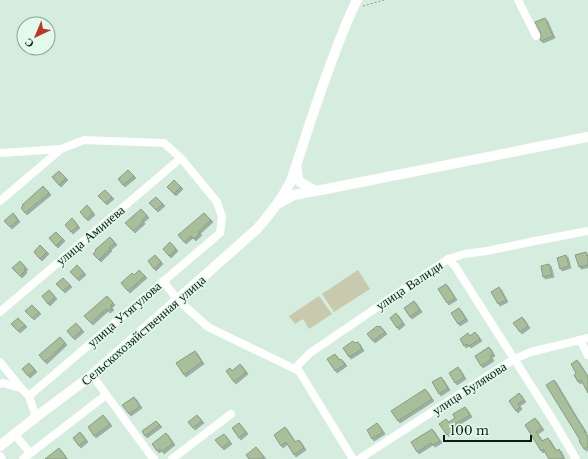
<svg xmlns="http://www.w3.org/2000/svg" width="588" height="459" font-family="'Libre Baskerville',serif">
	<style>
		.green { fill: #c9c9ad }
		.building { fill: #a8bf99; stroke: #8e9a86; filter: url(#shadow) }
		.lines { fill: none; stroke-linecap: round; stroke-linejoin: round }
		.path { stroke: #8a9d92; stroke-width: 1; stroke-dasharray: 2 2; stroke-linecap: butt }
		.minor { stroke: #fff; stroke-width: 8 }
		.major { stroke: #fff; stroke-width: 10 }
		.labels { text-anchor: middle; stroke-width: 3; stroke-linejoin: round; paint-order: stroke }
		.street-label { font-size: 13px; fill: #0f1813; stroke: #e1fbeb }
	</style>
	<defs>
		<filter id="shadow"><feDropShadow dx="2" dy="2" stdDeviation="0" flood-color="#0004"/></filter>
	</defs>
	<rect width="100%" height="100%" fill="#d4edde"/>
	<path class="green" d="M358,270L370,289L334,312L322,294Z
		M319,296L332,314L309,329L303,319L295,324L289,316Z"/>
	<path class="building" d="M545,18L553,36L541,41L540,39L541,37V34L535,22Z
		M128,170L134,176L123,185L118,179Z
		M59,171L66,178L59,185L52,177Z
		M174,180L181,187L174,194L167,187Z
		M43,186L49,193L25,213L21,208L23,206L22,205Z
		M105,190L112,197L105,203L98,196Z
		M156,197L163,204L156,210L149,203Z
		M87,205L93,213L86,219L80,212Z
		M141,209L147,216L142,220L143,222L133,231L125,223Z
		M13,213L18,220L10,227L4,221Z
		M204,213L211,220L198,232L200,233L194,239L191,236L184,242L178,235Z
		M72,218L78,226L71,232L65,225Z
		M56,232L63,239L56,246L49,238Z
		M110,237L115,243L109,248L110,249L99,260L93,254L96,251L95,250Z
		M170,242L176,249L169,256L163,249Z
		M40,245L47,252L40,259L34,252Z
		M586,252L587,256L588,255V265L579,267L575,255Z
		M155,255L161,262L154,269L148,261Z
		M566,255L569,266L560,269L557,258Z
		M20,261L26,268L24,269L25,271L20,276L12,268Z
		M549,264L552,275L543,277L541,266Z
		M77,265L84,273L77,279L70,272Z
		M139,270L145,276L128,291L121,283L132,273L134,275Z
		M63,278L70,285L63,291L56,284Z
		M446,284L455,298L447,303L438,289Z
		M499,287L506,300L498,304L491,292Z
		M49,290L55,297L48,304L42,296Z
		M107,296L113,303L110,306L112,308L108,311L107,309L104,311L91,323L84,316Z
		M414,301L420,310L410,317L404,308Z
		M32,305L39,312L32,318L25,311Z
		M459,308L466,319L458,324L451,313Z
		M396,313L403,323L397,328L390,318Z
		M522,317L528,326L520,332L513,323Z
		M18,318L25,325L18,331L11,324Z
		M76,323L82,330L73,338L67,331Z
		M377,326L378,327L380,326L385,332L373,341L367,334Z
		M475,332L480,339L469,346L467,344L464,346L460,339L468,333L470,336Z
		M60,337L65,343L45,362L39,355Z
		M353,341L355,343L358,342L362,349L349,357L343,348Z
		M489,347L493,354L490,356L492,359L481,366L475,356Z
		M195,351L202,362L184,375L176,363Z
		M335,354L339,360L341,359L345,364L335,371L327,359Z
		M577,360L588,377V393L581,380L578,382L574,375L576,373L571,364Z
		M29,363L35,370L28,376L22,369Z
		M240,364L246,372L234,382L226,371L230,368L232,371Z
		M458,367L464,377L455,383L449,373Z
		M441,377L448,388L439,394L432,382Z
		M554,380L576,417L585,431H584L588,437V447L584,449L579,441L580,440L546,385Z
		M425,389L432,399L398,421L391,411Z
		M519,393L524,400L518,404L520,407L516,411L509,401Z
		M134,397L140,406L129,414L122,405Z
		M465,407L470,415L455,424L457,428L447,435L439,424L446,419L449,422L455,418L453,415V414Z
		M103,415L110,424L94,436L88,427Z
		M197,415L202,421L193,428L188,422Z
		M535,418L542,428L536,432L542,441L548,438L556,451L559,449L564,459H549L543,449L541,451L525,425Z
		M156,421L160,425L145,436L142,431Z
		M239,423L246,432L239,438L232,428Z
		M377,423L383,432L372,439L367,430Z
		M285,427L295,442L299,440L304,448L294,455L286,442L281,446L274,435Z
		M432,429L440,441L433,445L431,443L417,452L411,442Z
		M80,432L86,440L79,446L73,438Z
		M166,433L173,443L162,452L160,449L157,451L152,444Z
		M224,434L230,442L222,448L215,440Z
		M256,447L264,457L261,459H249L246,455Z
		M59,448L67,459H45Z"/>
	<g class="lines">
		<path class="path" d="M363,6L384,0"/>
		<path class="minor" d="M518,0L536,36
			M0,153L61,149
			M0,201L61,149L84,140L164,143L181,158L217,202L222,217L220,233L29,396
			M448,259L455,266L467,285L553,420L576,459
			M163,281L178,300L208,327L299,371L353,459
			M0,312L181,158
			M580,340L588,355
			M0,362L21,388L29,396L36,417
			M295,369L301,362L310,353L448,259L464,254L487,251L535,241L588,231
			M92,375L149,453L154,459
			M0,384L3,383L20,388
			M15,435L30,453
			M0,456L2,459
			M23,459L106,395
			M172,459L231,414
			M359,459L514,359L531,352L588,338"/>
		<path class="major" d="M297,169L298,179L300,182L316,191
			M279,203L294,195L326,189L588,137
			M0,446L36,417L92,375L257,229C270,214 282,199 291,181C303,145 314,109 327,74C336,49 345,24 357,0"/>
	</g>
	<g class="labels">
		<g class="street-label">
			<text transform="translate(90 235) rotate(-40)" y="5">улица Аминева</text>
			<text transform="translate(409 285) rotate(-34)" y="5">улица Валиди</text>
			<text transform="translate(124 314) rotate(-41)" y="5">улица Утягулова</text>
			<text transform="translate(143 330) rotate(-41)" y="5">Сельскохозяйственная улица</text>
			<text transform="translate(469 388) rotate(-33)" y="5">улица Булякова</text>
		</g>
	</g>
	<g transform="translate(36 36) rotate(224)"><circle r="19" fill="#e1fbeb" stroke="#8da095"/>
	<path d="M0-3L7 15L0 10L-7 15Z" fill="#c13524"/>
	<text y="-6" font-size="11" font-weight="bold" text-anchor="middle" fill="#0f1813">С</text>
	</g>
	<path d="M444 435v6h87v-6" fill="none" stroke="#0f1813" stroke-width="2"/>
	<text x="450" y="435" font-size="12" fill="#0f1813" stroke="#e1fbeb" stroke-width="3" paint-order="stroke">100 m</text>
</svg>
